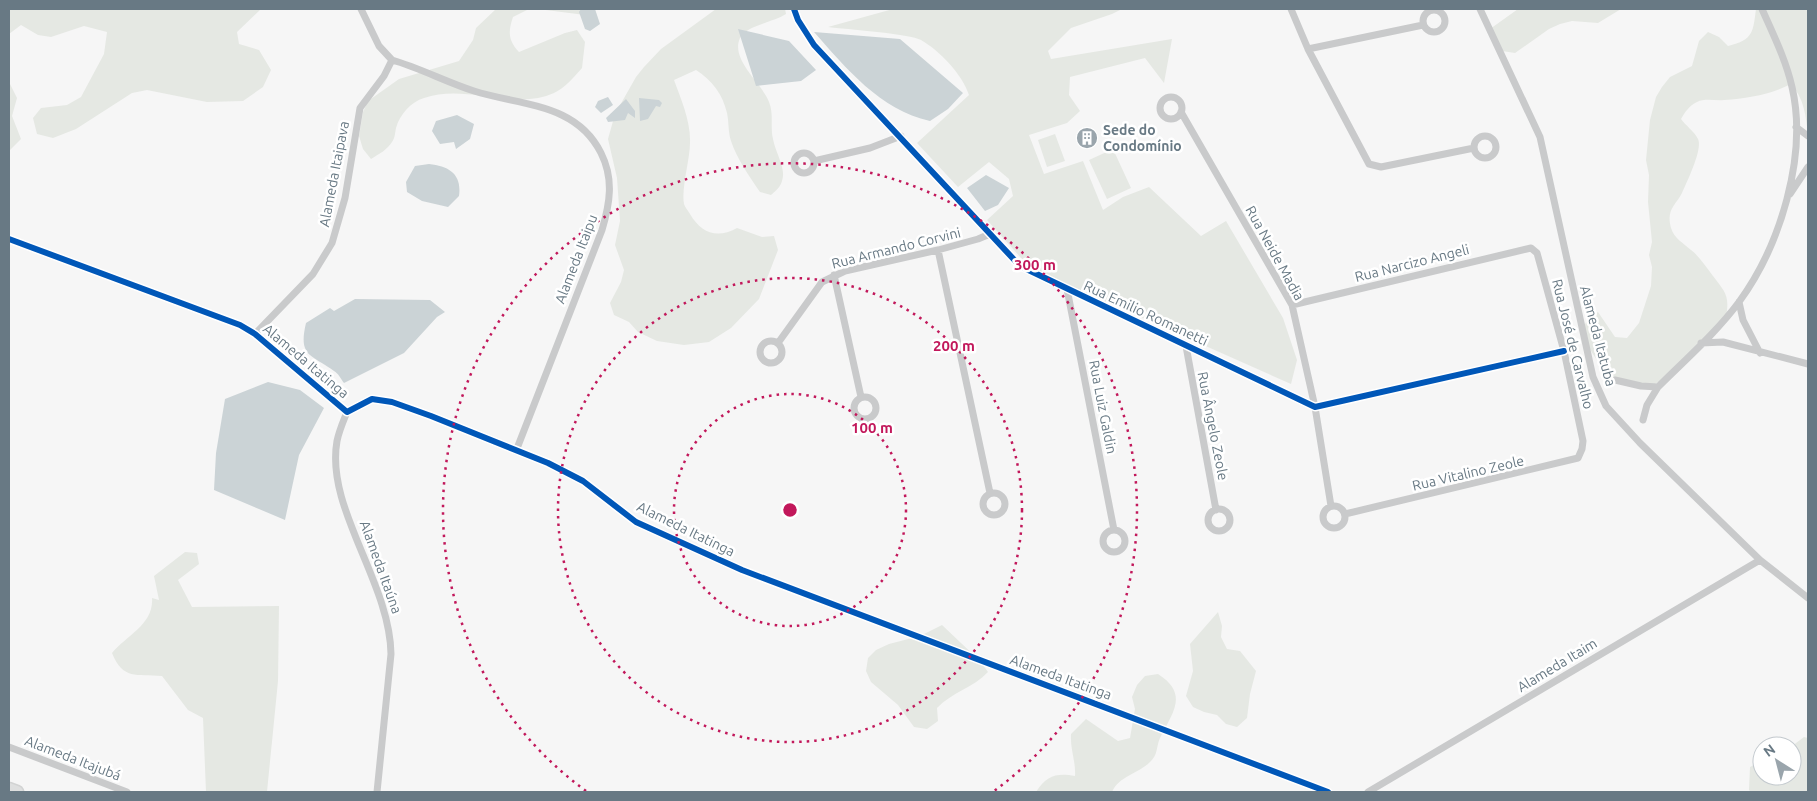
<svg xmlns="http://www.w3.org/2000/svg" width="1817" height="801" font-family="Ubuntu,sans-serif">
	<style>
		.green { fill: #e5e8e3 }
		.water { fill: #cbd3d6 }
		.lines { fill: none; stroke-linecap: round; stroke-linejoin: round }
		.highway-casing { stroke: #d2d3d3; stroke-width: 15 }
		.street { stroke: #c9cacb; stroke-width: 7 }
		.highway { stroke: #dedfdf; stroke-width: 12 }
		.cycleway-casing { stroke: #fff; stroke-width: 9 }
		.cycleway { stroke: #0057b8; stroke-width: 6 }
		.ring { fill: none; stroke: #c2185b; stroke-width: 2.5; stroke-dasharray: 2.5 5 }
		.labels { text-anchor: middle; stroke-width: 5; stroke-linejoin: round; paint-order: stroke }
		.poi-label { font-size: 14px; font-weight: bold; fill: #687984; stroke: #fff; text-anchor: start }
		.street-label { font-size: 14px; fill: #687984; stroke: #fff }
		.centre { fill: #c2185b; stroke: #fff; stroke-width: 2.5 }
		.ring-label { font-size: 15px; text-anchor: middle; font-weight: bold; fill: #c2185b; stroke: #fff; stroke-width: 5; stroke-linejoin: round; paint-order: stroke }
	</style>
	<rect width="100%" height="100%" fill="#f6f6f6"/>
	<path class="green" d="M9,9H261L237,32L239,44L259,50L271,70L263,87L243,101L207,102L147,90L132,93L76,129L53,138L37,134L33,118L41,108L67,105L81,97L104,54L107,32L84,26L51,37L38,35L21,25L9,34Z
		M496,9H529L513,17C508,32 508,40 519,52L565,33L577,30L585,42L582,68C574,77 565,88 554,93C515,111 465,83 424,98C411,102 400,114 396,128C395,133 395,138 392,142C387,150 379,154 371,159L363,149L359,136L363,112L368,101L399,79L459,61L473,40L476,28Z
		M538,9H597L585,15Z
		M716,9H785L786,14C774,22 745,26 740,38C730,60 762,83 769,102C774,114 770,127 773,139C775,151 784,165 783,176C782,185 778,189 771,195L760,192C749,176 737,159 731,141C728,132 729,122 727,113C723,95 712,80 696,70L674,80C681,99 691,122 690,143C690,159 681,189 684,204C685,207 688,211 690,214C701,233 717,239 737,228L762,237L774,236L778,250L759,299L731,328L709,342L684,345L657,341L638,332L629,322L614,315L610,303L621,282L624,270L615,245L620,221L617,178L608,139L615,114L636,77L644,67L661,49Z
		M893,9H1122L1112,14L1071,28L1048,51L1051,59L1172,39L1164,83L1145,58L1070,77L1069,95L1080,111L1067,123L1029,135L1044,174L1083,161L1103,210L1123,197L1149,187L1201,236L1226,221L1283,318L1297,360L1291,384L1030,268L987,220L1013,196L1009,179L989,162L958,187L917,143L969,95C962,74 940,51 921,40C911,34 845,29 828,27Z
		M1518,9H1621L1598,23L1572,21L1560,24L1549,29L1515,53L1502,51L1490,29Z
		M1756,9H1808V135C1806,116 1804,98 1791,84C1769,95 1748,98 1724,100C1715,101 1705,98 1697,102C1689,106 1685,112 1681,119C1685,125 1695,132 1698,139C1703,149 1687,182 1682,193C1675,206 1666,210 1671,228C1674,238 1683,243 1691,250C1700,257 1706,267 1713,276C1725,292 1730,295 1726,317L1664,379L1653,385L1619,383C1605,371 1573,338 1588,319C1590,316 1595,314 1598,312L1615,337L1627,338L1639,323L1651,286L1652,267L1649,255L1652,242L1648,202L1649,175L1646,160L1650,120L1656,97L1662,87L1670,77L1692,66L1699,41L1708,32L1719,37L1728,46C1754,40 1753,31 1756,9Z
		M9,82L17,98L12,116L21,139L9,151Z
		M1055,134L1065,161L1047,167L1038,140Z
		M1113,149L1131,188L1107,199L1089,160Z
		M185,552L197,553L199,564L178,580L192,607L279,606L278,681L267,792H206L203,718L188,710L162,676C136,674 123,680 112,653C127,635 154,624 152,598L159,600L154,576Z
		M1218,612L1222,626L1221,637L1227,649L1240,651L1256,671L1250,694L1247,718L1237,727L1226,724L1217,715L1204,712L1193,707L1186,696L1193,671L1190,644Z
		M942,625L980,661L988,672C973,688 952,692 937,708L938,721L927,729L914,727L898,705L871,682L866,671L868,658L876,650L889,644L920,636Z
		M1158,674C1189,694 1173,712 1160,738C1156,747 1158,755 1150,762C1138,774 1119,776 1112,792H1036C1047,775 1057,773 1075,776C1076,761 1070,750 1071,734L1086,719L1118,741L1130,738L1135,709L1132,697L1137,685L1145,676Z
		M1804,737L1808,738V792H1751L1749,790L1750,767L1762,761V776H1792V746Z"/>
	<path class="water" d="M581,9H595L600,24L590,31L585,29L579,12Z
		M738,29L789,41L816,70L801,81L756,86Z
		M814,32L900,39L963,93L948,109L930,121C880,110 846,68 814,32Z
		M608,97L613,105L601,113L595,107L598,101Z
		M639,98L659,100L662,103L660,107L656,106L648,119L640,121Z
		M626,99L635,111V118L628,113L625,120L608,122L606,118Z
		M457,115L474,124L470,139L456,149L454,142L440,144L432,131L436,121Z
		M429,164C450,166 462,175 459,196L448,207L422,201L407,192L406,182L415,166Z
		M986,175L1009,188L998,205L985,211L967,188Z
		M355,299L430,300L445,312L437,317L404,353L344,383C341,379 338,373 334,371C311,354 298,357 306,323L330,308L334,311Z
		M268,382L300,390L324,408L299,455L285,520L214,490L216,453L225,399Z"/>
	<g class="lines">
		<g class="highway-casing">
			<path id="highway" d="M9,789L17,792"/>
		</g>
		<path class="street" d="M794,9L798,20L814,45L1020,266L1315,407L1564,351
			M1291,9L1308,49L1369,164L1381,167L1474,148
			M1480,9L1540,137L1593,377L1606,406L1640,443L1760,560L1808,598
			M1423 21a11 11 0 1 1 22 0a11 11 0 1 1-22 0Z
			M1308,49L1423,25
			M392,60C420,68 446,82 474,91C522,106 576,103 601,153C614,179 610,203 602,230L516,451
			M1160 108a11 11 0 1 1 22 0a11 11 0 1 1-22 0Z
			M1181,112L1292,305L1315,407L1331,506
			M1796,127L1808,136
			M1474 147a11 11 0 1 1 22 0a11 11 0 1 1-22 0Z
			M794 163a10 10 0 1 1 20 0a10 10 0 1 1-20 0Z
			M814,161L870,148L901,136
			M1790,194L1808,167
			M9,239L240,325L255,334L347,412L372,399L392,402L431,416L548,463L583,481L636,522L742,570L1328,792
			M938,250L990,493
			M834,275L861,397
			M1067,289L1114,530
			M1739,302L1743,320L1760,353
			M1292,305L1531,248L1537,253L1564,351L1583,441L1582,449L1578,458L1345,514
			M255,334L313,274L332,243L345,198L360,108L384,76L392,60L379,46L361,9
			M760 352a11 11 0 1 1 22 0a11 11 0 1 1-22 0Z
			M778,343L822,282L845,271L938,250L978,239L990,234
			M1701,343L1723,342L1808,364
			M1186,346L1216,510
			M1615,380L1641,386L1658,387C1685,360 1716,333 1739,302C1780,246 1808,156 1792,87C1786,60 1773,34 1762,9
			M854 408a11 11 0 1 1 22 0a11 11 0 1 1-22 0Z
			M347,412C343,422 339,431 337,441C325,508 390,582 391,654L377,792
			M1643,420L1647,405L1658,387
			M983 504a11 11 0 1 1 22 0a11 11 0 1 1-22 0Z
			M1323 517a11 11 0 1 1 22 0a11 11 0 1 1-22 0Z
			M1208 520a11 11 0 1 1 22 0a11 11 0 1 1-22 0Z
			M1103 541a11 11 0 1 1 22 0a11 11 0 1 1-22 0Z
			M9,747L127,792
			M1368,792L1760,560"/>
		<use href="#highway" class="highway"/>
		<g class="cycleway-casing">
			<path id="cycleway" d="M794,9L798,20L814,45L1020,266L1315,407L1564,351
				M9,239L240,325L255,334L347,412L372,399L392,402L431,416L548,463L583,481L636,522L742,570L1328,792"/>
		</g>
		<use href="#cycleway" class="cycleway"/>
	</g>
	<g class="ring">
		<circle cx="790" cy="510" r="116"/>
		<circle cx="790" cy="510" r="232"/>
		<path d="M586 791A347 347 0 1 1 994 791"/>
	</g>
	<defs>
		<g id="building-disc" transform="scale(1.125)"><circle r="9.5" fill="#9aa5ac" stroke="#fff"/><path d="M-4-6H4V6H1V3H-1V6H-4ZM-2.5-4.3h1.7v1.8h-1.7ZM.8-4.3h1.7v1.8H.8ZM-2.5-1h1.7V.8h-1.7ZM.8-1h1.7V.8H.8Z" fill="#fff"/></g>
	</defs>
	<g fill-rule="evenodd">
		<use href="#building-disc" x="1087" y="138"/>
	</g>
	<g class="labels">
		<g class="poi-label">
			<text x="1103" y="135">Sede do<tspan x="1103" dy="16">Condomínio</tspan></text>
		</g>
		<g class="street-label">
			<text transform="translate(334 174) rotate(-79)" y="5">Alameda Itaipava</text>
			<text transform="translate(896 248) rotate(-14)" y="5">Rua Armando Corvini</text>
			<text transform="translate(1275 253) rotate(61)" y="5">Rua Neide Madia</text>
			<text transform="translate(576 259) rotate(-69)" y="5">Alameda Itaipu</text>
			<text transform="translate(1412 263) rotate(-14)" y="5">Rua Narcizo Angeli</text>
			<text transform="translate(1146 313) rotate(25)" y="5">Rua Emilio Romanetti</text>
			<text transform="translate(1598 336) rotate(75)" y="5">Alameda Itatuba</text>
			<text transform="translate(1573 344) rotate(76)" y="5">Rua José de Carvalho</text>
			<text transform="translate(306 361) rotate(40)" y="5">Alameda Itatinga</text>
			<text transform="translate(1103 407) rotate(79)" y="5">Rua Luiz Galdin</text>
			<text transform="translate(1213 426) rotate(79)" y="5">Rua Ângelo Zeole</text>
			<text transform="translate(1468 473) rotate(-13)" y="5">Rua Vitalino Zeole</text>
			<text transform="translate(686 529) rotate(26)" y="5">Alameda Itatinga</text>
			<text transform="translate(381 567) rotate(70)" y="5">Alameda Itaúna</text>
			<text transform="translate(1557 665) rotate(-31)" y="5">Alameda Itaim</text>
			<text transform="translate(1061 677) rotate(20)" y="5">Alameda Itatinga</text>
			<text transform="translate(73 758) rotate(21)" y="5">Alameda Itajubá</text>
		</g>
	</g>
	<circle cx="790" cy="510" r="8" class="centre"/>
	<g class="ring-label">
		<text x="1035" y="270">300 m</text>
		<text x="954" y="351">200 m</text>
		<text x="872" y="433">100 m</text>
	</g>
	<rect width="1817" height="801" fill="none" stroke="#687984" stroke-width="20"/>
	<g transform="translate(1777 761) rotate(324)"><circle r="24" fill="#ffffff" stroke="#c3c9ce"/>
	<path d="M0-4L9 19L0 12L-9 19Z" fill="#9aa5ac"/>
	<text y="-8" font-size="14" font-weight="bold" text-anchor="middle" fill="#687984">N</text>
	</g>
</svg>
